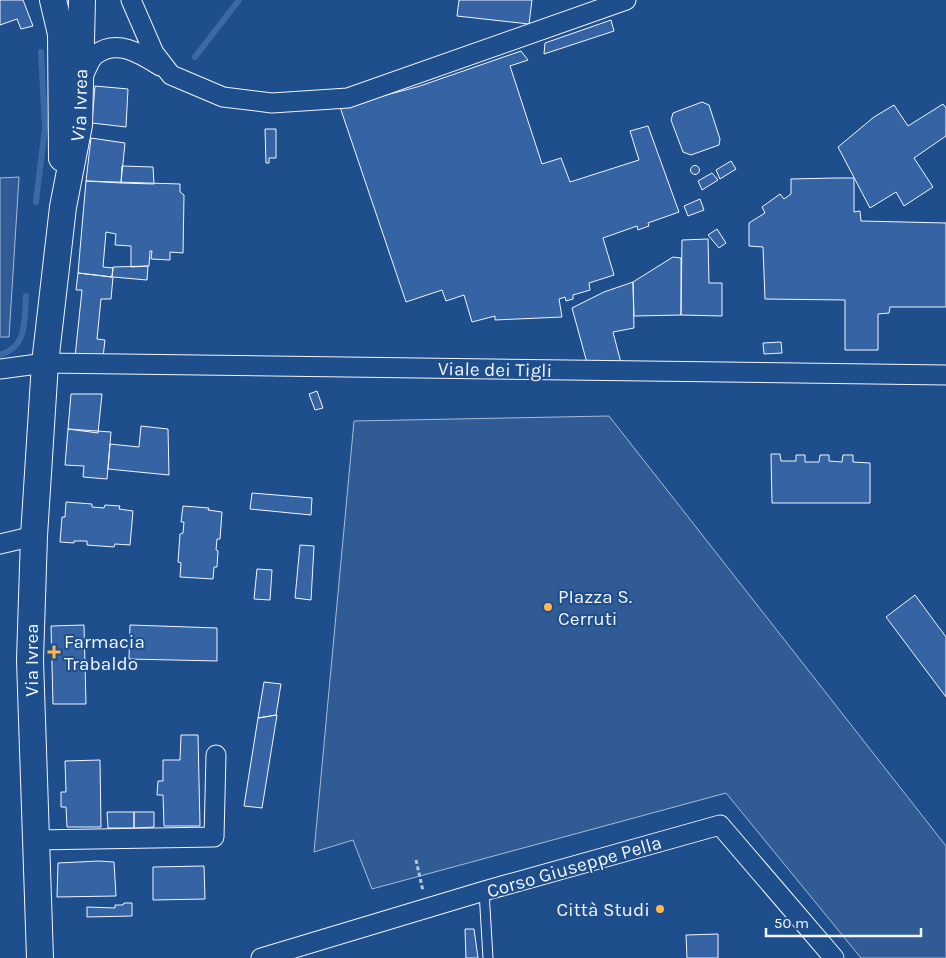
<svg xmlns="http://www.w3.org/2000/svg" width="946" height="958" font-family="Karla,sans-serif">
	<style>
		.parking { fill: #305b95; stroke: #a8bbd7 }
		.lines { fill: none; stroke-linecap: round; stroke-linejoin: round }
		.stream { stroke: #3b69a3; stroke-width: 6 }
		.building { fill: #3563a3; stroke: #f2f6ff }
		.lane-casing { stroke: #f2f6ff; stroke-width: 11 }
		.street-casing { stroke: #f2f6ff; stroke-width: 21 }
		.secondary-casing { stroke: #f2f6ff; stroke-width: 28 }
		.path { stroke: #b3c4dc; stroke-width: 3; stroke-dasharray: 4 2.5; stroke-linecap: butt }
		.lane { stroke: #1f4e8c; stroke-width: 9 }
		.street { stroke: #1f4e8c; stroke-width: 19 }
		.secondary { stroke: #1f4e8c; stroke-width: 26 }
		.poi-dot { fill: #ffb74d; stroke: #1f4e8c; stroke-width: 2 }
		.labels { text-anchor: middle; stroke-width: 4; stroke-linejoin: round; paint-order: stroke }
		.street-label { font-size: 19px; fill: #f2f6ff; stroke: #1f4e8c }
		.poi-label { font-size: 19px; fill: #f2f6ff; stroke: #1f4e8c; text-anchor: start }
	</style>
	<rect width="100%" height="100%" fill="#1f4e8c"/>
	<path class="parking" d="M19,177L9,337H0V178Z
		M609,416L946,846V958H861L726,793L372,889L353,840L314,852L354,421Z"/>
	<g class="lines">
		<path class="stream" d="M195,57L239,0
			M36,202L45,127L41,52
			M0,355C28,346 24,321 26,296"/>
	</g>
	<path class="building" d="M0,0H23L33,26L21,29L17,19L0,25Z
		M459,0H532L529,24L457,16Z
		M611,20L614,31L544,54L545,43Z
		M521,51L528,60L510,66L542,164L561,158L570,182L639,160L630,131L648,126L679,212L648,223L649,226L638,230L637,226L603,238L614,275L589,283L590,290L573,295V299L566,301L565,297L559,299L562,317L495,320V316L472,322L464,295L446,301L442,290L406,302L340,107L417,87Z
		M95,86L128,89L126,127L92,123Z
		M702,102L709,105L720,139L719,145L691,155L683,152L671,120L673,113Z
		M943,104L946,108V136L914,158L933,187L904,206L896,192L870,208L838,147L874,117L894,105L908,126Z
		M265,129H276V158H269V163H266Z
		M91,138L125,143L121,183L86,181Z
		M731,161L736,169L720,179L716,170Z
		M690.5 170a4.5 4.5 0 1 1 9 0a4.5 4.5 0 1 1-9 0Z
		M122,166L153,167L154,184L121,183Z
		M712,173L718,180L702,190L698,181Z
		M835,178H854V212L860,211L861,221L946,223V307H890L889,313L878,314V350H845V300L765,299L763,247L749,246V223L765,213L762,207L780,194L784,199L791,194V179Z
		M86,181L180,184V192L184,195L183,253L170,252V260L151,259L152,251H150L149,266L131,267V246L115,245L116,234L106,232L103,267L113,268L112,277L78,273Z
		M700,199L704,210L688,216L684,206Z
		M717,229L726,243L719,248L708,235Z
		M708,239L709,283H722V316L681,315L682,240Z
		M673,257L681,258V315L634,316L633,282Z
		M148,266L147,280L113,277L111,299H101L97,339L105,340L103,357H75L82,290H76L78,273L112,277L113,267Z
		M633,282L634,328L613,332L621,363H587L572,308L604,292Z
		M781,342L782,353L764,354L763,343Z
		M317,391L323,408L315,410L309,394Z
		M71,394H102L98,433L68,429Z
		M141,426L168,429L169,475L108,469L110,444L139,447Z
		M68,429L111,432L107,479L83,477L84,466L65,465Z
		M771,454H780L781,461H796V455H805V462H819L820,455H829V461L842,462L843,455H853V462L870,463V503H772Z
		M252,493L312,498L311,515L250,509Z
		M66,502L92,504V507L104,508L105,505L120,506L119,509L133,511L130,545L115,544L114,547L87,545V541H74V543L60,542L62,517H65Z
		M183,506L209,508L208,510L222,512L220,539H217L216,550L218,551L217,567H214L213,579L180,577L181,563L178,562L180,534L183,533L184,522H181Z
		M300,545L314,546L311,600L295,598Z
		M257,569L272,570L270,600L254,599Z
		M915,595L946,637V697L886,617Z
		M84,625L86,704H53L51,626Z
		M130,625L217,628V661L129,659Z
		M264,682L281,684L276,715L258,718Z
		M277,715L262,808L244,806L258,718Z
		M181,735H198L200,826H164L163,795H157L158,781H163V760H180Z
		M100,760L101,827H67L66,807H61V792H66L65,761Z
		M107,812H134V828H108Z
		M134,812H154V827L134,828Z
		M99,861L114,862L116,896L57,897L58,863Z
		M204,866L205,899L153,900V867Z
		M124,903H132V916L87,917V907L115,908V905H123Z
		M465,929H474L478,958H466Z
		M718,934V958H687L686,935Z"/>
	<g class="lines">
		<g class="lane-casing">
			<path id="lane" d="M484,891L488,958"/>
		</g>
		<g class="street-casing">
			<path id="street" d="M131,0L154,53L171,75L223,97L272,103L348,98L626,0
				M82,79C85,72 90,59 95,55C117,38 141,54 160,66
				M0,369L45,363L946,375
				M0,544L34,536
				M35,840L214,837L216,755
				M261,958L484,891L720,825L834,958"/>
		</g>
		<g class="secondary-casing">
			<g id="secondary">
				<path d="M53,0L61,34L62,158"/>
				<path id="s1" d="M40,958L30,660L34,536L45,363L63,207L79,125L82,0"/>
			</g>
		</g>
		<path class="path" d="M416,860L423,891"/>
		<use href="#lane" class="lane"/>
		<use href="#street" class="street"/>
		<use href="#secondary" class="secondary"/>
	</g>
	<g class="poi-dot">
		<circle cx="548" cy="607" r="5"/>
		<path d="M51.5 644.5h5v5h5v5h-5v5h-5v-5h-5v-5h5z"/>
		<circle cx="660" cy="909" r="5"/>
	</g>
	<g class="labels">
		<g class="street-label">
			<text dy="7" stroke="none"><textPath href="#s1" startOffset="856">Via Ivrea</textPath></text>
			<text transform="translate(495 369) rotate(1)" y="7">Viale dei Tigli</text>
			<text transform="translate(31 660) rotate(-90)" y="7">Via Ivrea</text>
			<text transform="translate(574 866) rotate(-16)" y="7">Corso Giuseppe Pella</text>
		</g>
		<g class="poi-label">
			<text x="558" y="603">PIazza S.<tspan x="558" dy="22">Cerruti</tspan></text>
			<text x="64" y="648">Farmacia<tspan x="64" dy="22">Trabaldo</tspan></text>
			<text x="650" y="916" text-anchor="end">Città Studi</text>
		</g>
	</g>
	<path d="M766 928v8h155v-8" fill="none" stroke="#f2f6ff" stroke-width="2.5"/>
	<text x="774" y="928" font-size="15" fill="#f2f6ff" stroke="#1f4e8c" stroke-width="4" paint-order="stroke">50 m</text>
</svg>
